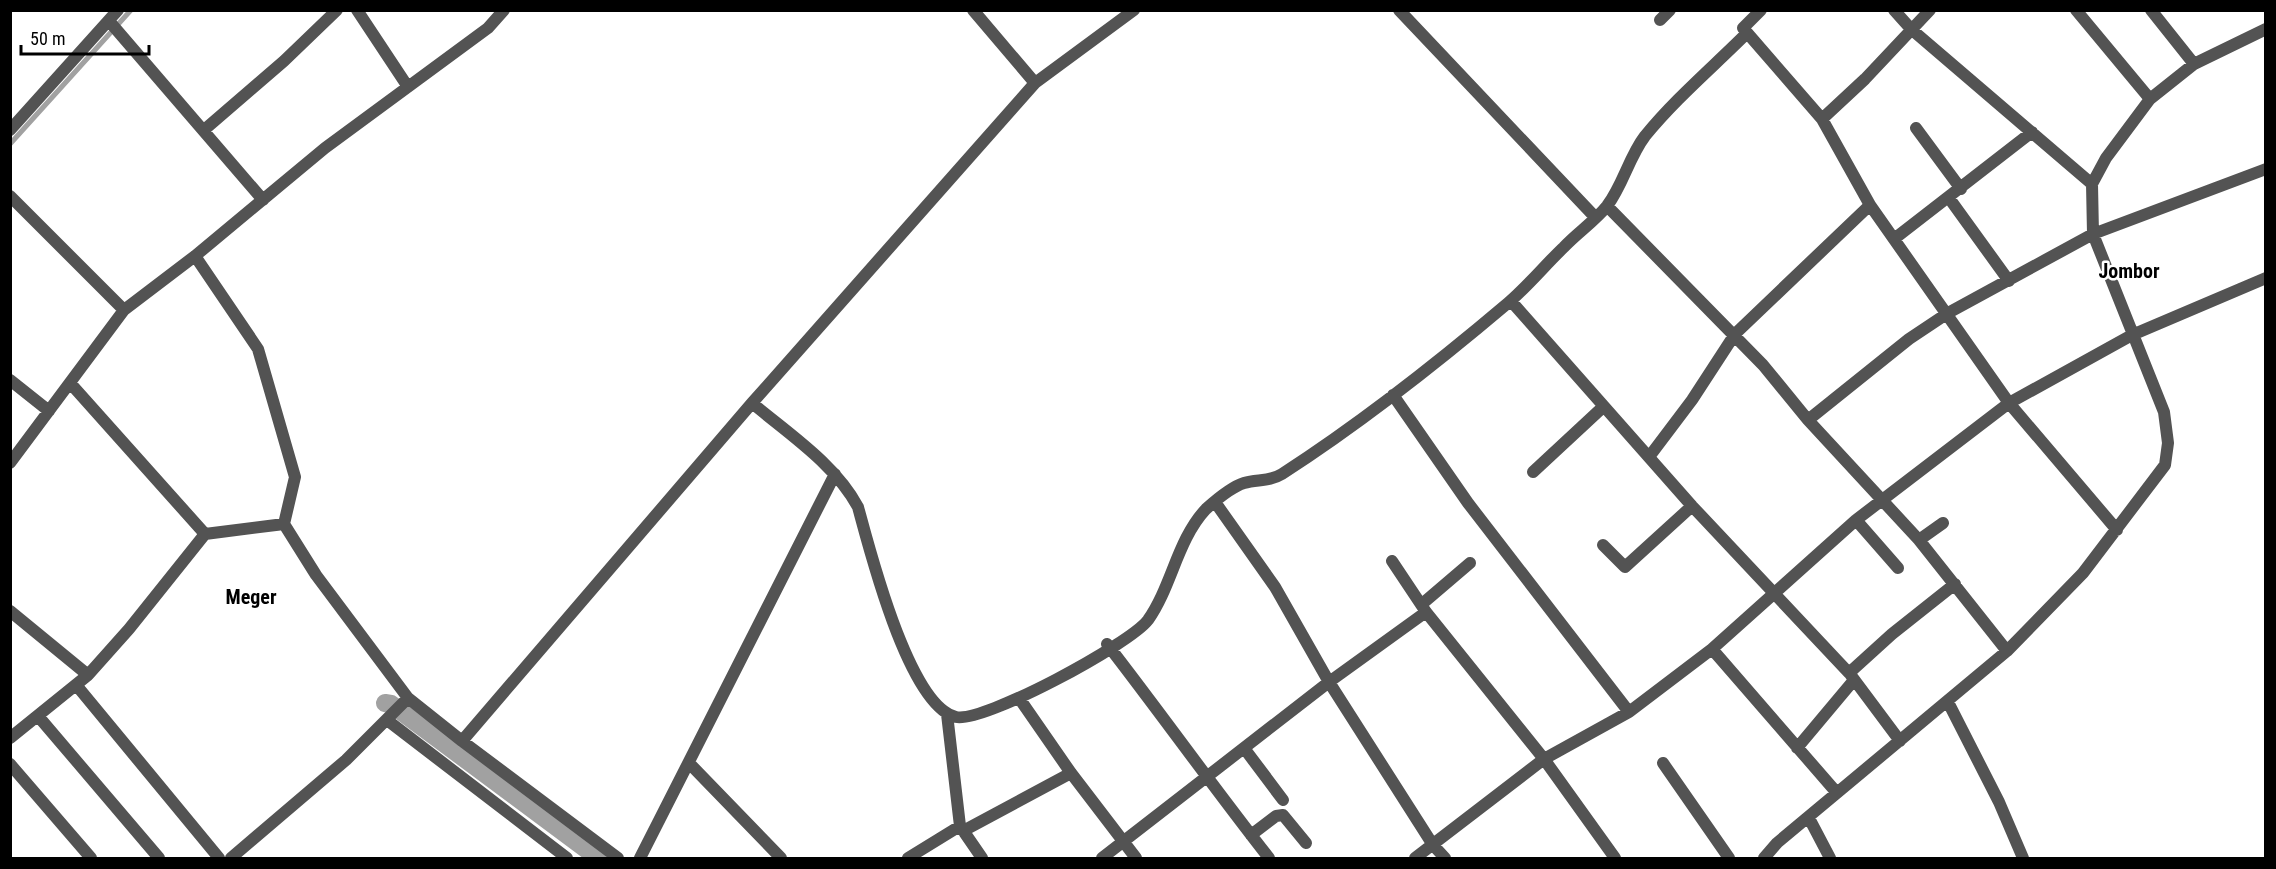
<svg xmlns="http://www.w3.org/2000/svg" width="2276" height="869" font-family="'Roboto Condensed',sans-serif">
	<style>
		.lines { fill: none; stroke-linecap: round; stroke-linejoin: round }
		.stream { stroke: #a1a1a1; stroke-width: 5 }
		.canal { stroke: #a1a1a1; stroke-width: 18 }
		.minor { stroke: #535353; stroke-width: 12 }
		.labels { text-anchor: middle; stroke-width: 5; stroke-linejoin: round; paint-order: stroke }
		.quarter-label { font-size: 20px; font-weight: bold; fill: #000; stroke: #fff }
	</style>
	<rect width="100%" height="100%" fill="#fff"/>
	<g class="lines">
		<path class="stream" d="M10,144L131,10"/>
		<path class="canal" d="M385,703L391,704L598,858"/>
		<path class="minor" d="M357,10L408,87
			M973,10L1035,83L1134,10
			M1399,10L1595,217
			M1761,10L1743,28L1822,119L1870,205L2009,403L2117,530
			M1894,10L1911,29L2092,184
			M2076,10L2150,99
			M2151,10L2194,64
			M1660,20L1670,10
			M109,21L263,200
			M1822,119L1865,79L1930,10
			M1916,128L1961,189
			M10,130L118,10
			M204,130L284,61L337,10
			M10,196L124,310
			M1949,198L2009,281
			M1607,206L1763,365L1808,420L1919,540L2007,651
			M1894,239L2032,132
			M195,256L258,349L295,477L284,524L316,575L408,698L462,741L752,403L1035,83
			M1511,301L1692,506L1849,673L1892,634L1955,584
			M10,380L49,411
			M71,384L205,534
			M1393,395L1468,503L1629,712
			M752,403C789,434 835,464 858,507C870,551 909,706 956,717C984,723 1130,644 1148,620C1172,586 1177,540 1206,509C1216,500 1231,487 1244,483C1257,479 1269,482 1282,474C1361,423 1436,364 1508,303C1528,286 1545,265 1564,247C1577,233 1595,221 1607,206C1623,185 1629,157 1645,136C1675,99 1713,67 1747,33
			M1808,420L1909,339L1948,313L2093,234L2266,169
			M1649,457L1692,400L1735,334L1870,205
			M10,463L124,310L195,256L325,148L488,28L504,10
			M1533,472L1603,407
			M1215,502L1275,587L1329,682L1433,845L1445,858
			M1856,520L1898,568
			M1919,540L1943,523
			M1603,545L1625,567L1692,506
			M1392,561L1426,612L1544,759L1615,858
			M1422,604L1470,563
			M10,611L88,675
			M1107,644C1162,715 1214,788 1269,858
			M1712,649L1837,793
			M1850,674L1900,741
			M77,686L219,858
			M1019,698L1071,773L1136,858
			M1948,702L1999,802L2023,858
			M38,716L159,858
			M387,720L567,858
			M10,738L88,675L129,629L205,534L284,524
			M462,741L618,858
			M1244,748L1283,800
			M1797,748L1854,680
			M1663,763L1729,858
			M10,764L91,858
			M690,764L781,858
			M1809,818L1830,858
			M960,826L982,858
			M963,831L1071,773
			M1251,835L1276,816L1283,815L1306,843
			M231,858L346,760L408,698
			M640,858L835,474
			M908,858L960,826L947,714
			M1102,858L1329,682L1426,612
			M1415,858L1544,759L1629,712L1712,649L1856,520L2009,403L2132,335L2266,278
			M1764,858L1777,843L2007,651L2083,573L2165,465L2168,443L2164,412L2093,234L2092,184L2106,158L2150,99L2194,64L2266,29"/>
	</g>
	<g class="labels">
		<g class="quarter-label">
			<text x="2129" y="278">Jombor</text>
			<text x="251" y="604">Meger</text>
		</g>
	</g>
	<rect width="2276" height="869" fill="none" stroke="#000000" stroke-width="24"/>
	<path d="M21 45v9h128v-9" fill="none" stroke="#000000" stroke-width="3"/>
	<text x="30" y="45" font-size="18" fill="#000000" stroke="#ffffff" stroke-width="4.5" paint-order="stroke">50 m</text>
</svg>
